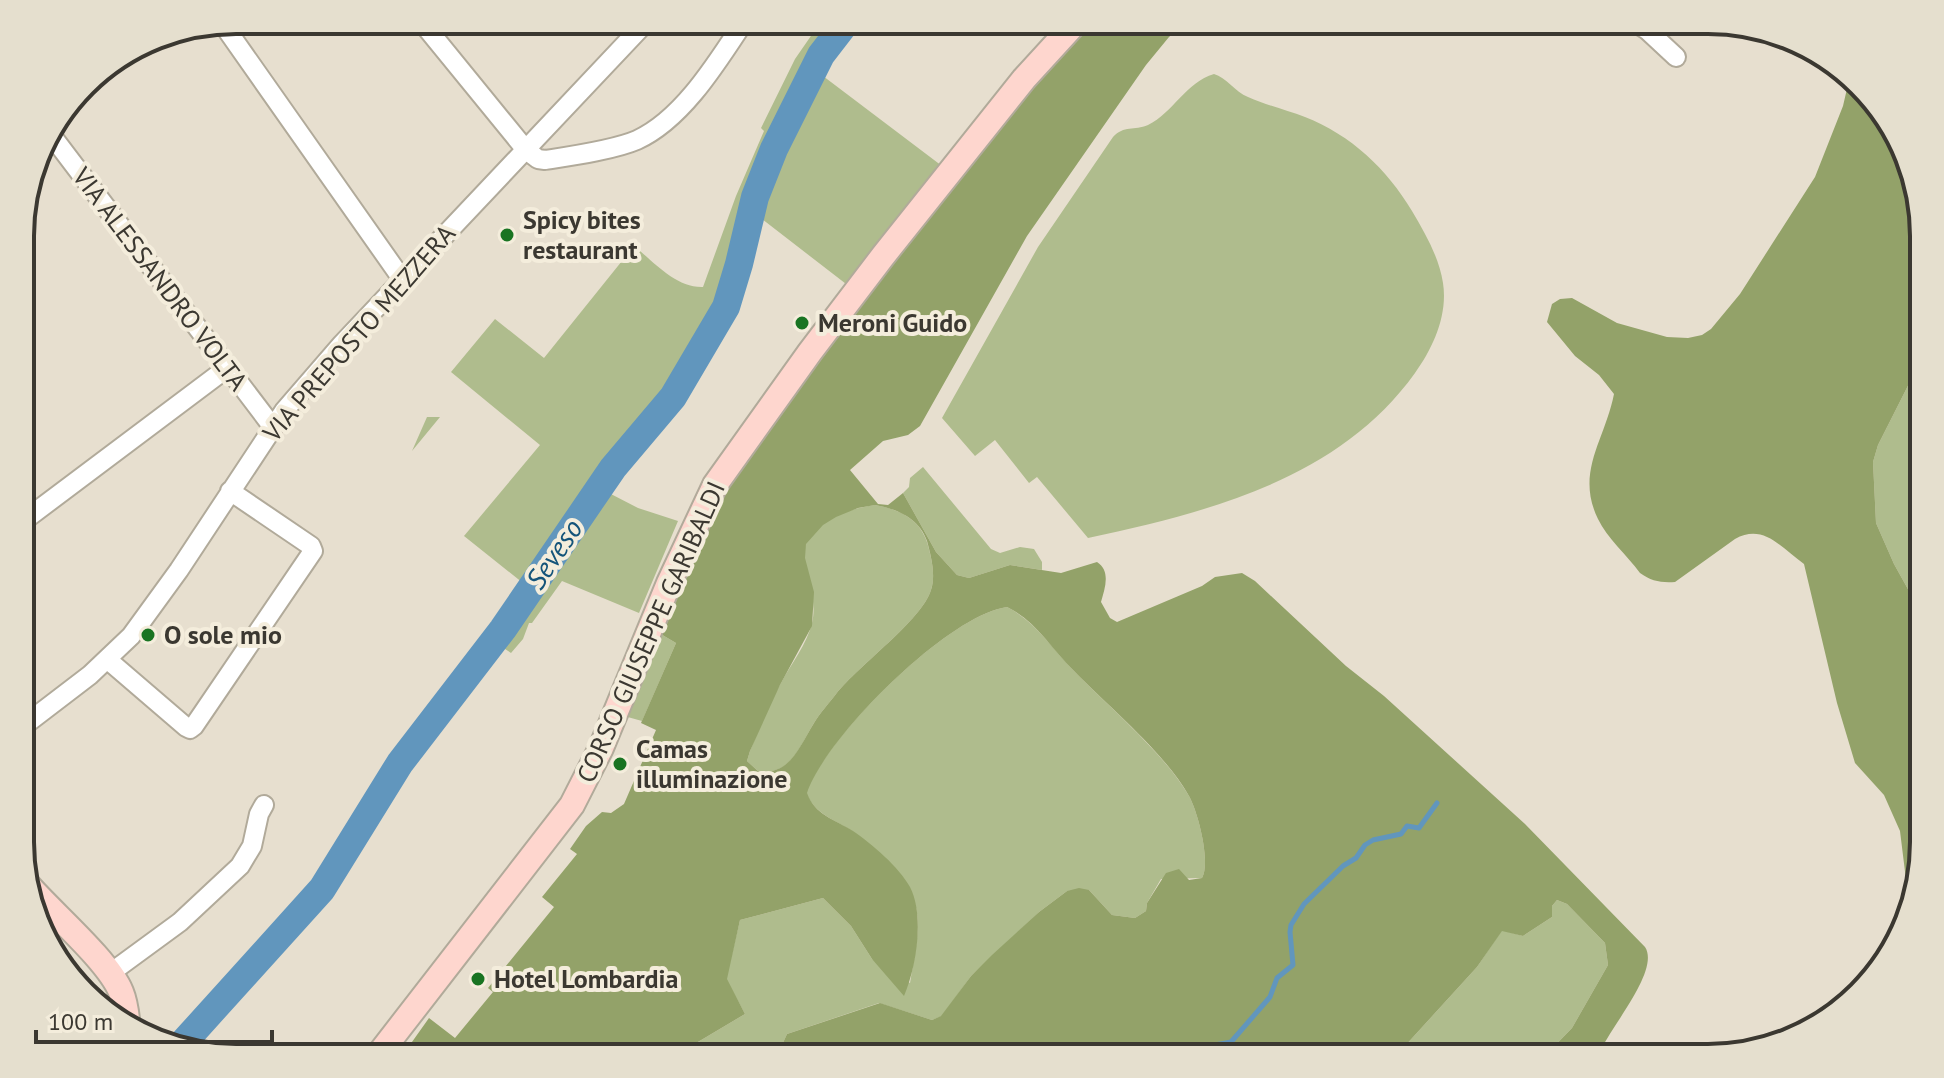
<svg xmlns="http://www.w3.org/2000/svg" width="1944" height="1078" font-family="'PT Sans',sans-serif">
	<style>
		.green { fill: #afbc8d }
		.forest { fill: #93a269; fill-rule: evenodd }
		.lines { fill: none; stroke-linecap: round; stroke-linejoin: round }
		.stream { stroke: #6196bd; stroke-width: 5 }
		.river { stroke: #6196bd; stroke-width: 28 }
		.street-casing { stroke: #b1aa9a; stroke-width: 22 }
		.secondary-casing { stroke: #b1aa9a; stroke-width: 28 }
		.street { stroke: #fff; stroke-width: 18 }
		.secondary { stroke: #fed6ce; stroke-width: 24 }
		.poi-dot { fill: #197422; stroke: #f4eddc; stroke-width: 3 }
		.labels { text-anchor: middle; stroke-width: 8; stroke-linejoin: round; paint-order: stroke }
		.poi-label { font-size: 26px; font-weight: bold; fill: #3b3831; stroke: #f4eddc; text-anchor: start }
		.street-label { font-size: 26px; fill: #3b3831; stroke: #f4eddc }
		.water-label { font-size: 28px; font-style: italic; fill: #14547a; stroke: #f4eddc }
		.rim { fill: none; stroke: #3b3831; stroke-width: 4 }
	</style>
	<rect width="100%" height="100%" fill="#e7dfcf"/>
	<path class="green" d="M822,20H837L814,52L794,88L754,171L714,309L689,356L671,385L602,466L523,583L464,536L540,445L451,372L495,319L544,358L634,246C654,262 676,288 703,287L736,196L764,131L761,128L795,59Z
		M1214,74C1226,77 1235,92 1248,97C1266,105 1286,110 1305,117C1351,135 1387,169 1412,211C1425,233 1439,257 1443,283C1448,315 1433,348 1415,373C1339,479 1209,512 1088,538L1037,477L1029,483L995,440L975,456L942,418L1038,247L1113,137C1124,125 1134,131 1148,125C1173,113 1186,82 1214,74Z
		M823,76L942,166L850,287L758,216L773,176Z
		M1924,354V618L1894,564L1876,523L1873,462L1878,445Z
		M427,417H440L412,451Z
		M923,467L991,549L1000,553L1020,547L1034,549L1042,562V570L1010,565L969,578L957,575L936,552L903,493L909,487L910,478Z
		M607,492L638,508L678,521L639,613L562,581L532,623H529L523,639L511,653L502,647Z
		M875,505C898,509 919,518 927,542C931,556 936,575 931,590C922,620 859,665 836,694C829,703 820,713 814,723C799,747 792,774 759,772L747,761L750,751C759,728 769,705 781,683C791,664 807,644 812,623C819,595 799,564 806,543C816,519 852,508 875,505Z
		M1007,607C1035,621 1052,648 1073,670C1108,706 1165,754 1189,796C1198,812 1211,862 1202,878L1161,879L1147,903L1146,911L1135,918L1112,915L1089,890L1067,891L1039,912L971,976L942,1016L932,1020L879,1003L787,1034L776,1058H671L745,1014L726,979L740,920L823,898L851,926L872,959L910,983C919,928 929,901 885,859C874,850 864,839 852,831C834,819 816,815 806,793C825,738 948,615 1007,607Z
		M659,633L676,643L642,721L624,716Z
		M1557,900L1567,904L1605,943L1608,965L1572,1028L1543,1058H1394L1477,967L1502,930L1523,936L1552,917V906Z"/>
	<path class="forest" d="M1097,20H1188L1169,37L1146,65L1027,236L920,426L908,435L883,441L850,470L878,504L888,505L903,493L936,552L957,575L969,578L1010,565L1061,573L1097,562C1111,571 1105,588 1101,602L1110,618L1117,622L1202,586L1215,577L1242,573L1255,581L1346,666L1384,696L1525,824L1645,947C1661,971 1606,1032 1597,1058H1543L1572,1028L1608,965L1605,943L1567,904L1557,900L1552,906V917L1523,936L1502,931L1477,967L1394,1058H776L787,1034L880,1003L932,1020L941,1016L971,976L992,955L1039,912L1067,891L1079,888L1089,890L1112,915L1135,918L1146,911L1147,903L1166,873L1179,869L1189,880L1202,878C1211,862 1198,812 1189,796C1165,753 1108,706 1073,670C1051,648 1035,620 1007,607C948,615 825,738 807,793C815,815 834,819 853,831C872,844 899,867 910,887C925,916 916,968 904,996L872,959L851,926L823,898L740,920L727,979L745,1014L671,1058H419L407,1049L429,1018L455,1038L493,992L488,988L554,907L542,897L577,854L570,849L586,826L602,812L611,813L624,804L656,730L641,723L676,643L659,633L722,491L1004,117L1035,81ZM875,505C897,509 919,518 927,541C931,556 936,575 931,590C922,620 859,665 836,694C829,703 820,713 814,723C799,747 791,774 759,772L747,761L750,751L780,685L812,626L814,592L805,558L806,544L823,525L836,517L858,508Z
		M1849,80L1888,116L1923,221L1924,354L1878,445L1873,462L1876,523L1894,564L1924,618V856L1909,904L1900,831L1884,795L1855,763L1837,703L1804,564C1781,548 1764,523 1735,539L1675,582C1661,583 1651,581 1640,573C1627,555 1607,538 1598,519C1575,472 1605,440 1614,394L1599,375L1575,356L1547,322L1552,304L1560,299L1572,298L1617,323L1667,337L1688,338L1702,335L1711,329L1740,294L1815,177L1843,106Z"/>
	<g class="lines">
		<path class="stream" d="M1197,1058L1215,1045L1231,1042L1270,997L1277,978L1293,965L1290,932L1291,925L1304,904L1343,866L1356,858L1365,845L1373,840L1401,834L1407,826L1419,828L1437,803"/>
		<path class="river" d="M182,1044L322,889L400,763L503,629L613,468L673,397L726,307L739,264L755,197L774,149L821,55L848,20"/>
		<g class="street-casing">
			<path id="street" d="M420,20L526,150L538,159L545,160C571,156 614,150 637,140C683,119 718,61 745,20
				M1631,20L1647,30L1676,57
				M222,23L402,279
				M49,132L272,426
				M22,522L227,368
				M108,660L186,727L190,729L194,726L313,551L311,546L230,491
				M22,727L90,675L131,636L179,570L284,411L342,344L648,20
				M109,974L180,922L240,866L252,846L259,814L264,805"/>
		</g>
		<g class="secondary-casing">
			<path id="secondary" d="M27,884C52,913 108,960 121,992C126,1004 127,1017 128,1029
				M376,1058L572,805L601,748L669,583L715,485L810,352L883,256L1024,79L1078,20"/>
		</g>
		<use href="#street" class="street"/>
		<use href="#secondary" class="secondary"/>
	</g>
	<g class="poi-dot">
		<circle cx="507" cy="235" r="8"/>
		<circle cx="802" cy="323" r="8"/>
		<circle cx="148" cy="635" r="8"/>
		<circle cx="620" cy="764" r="8"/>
		<circle cx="478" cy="979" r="8"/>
	</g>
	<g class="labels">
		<g class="poi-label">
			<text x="523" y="229">Spicy bites<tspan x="523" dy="30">restaurant</tspan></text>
			<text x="818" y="332">Meroni Guido</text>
			<text x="164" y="644">O sole mio</text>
			<text x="636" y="758">Camas<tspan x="636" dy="30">illuminazione</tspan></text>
			<text x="494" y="988">Hotel Lombardia</text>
		</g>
		<g class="street-label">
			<text transform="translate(160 279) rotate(53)" y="9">VIA ALESSANDRO VOLTA</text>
			<text transform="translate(359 333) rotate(-49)" y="9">VIA PREPOSTO MEZZERA</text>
			<text transform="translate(651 632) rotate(-66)" y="9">CORSO GIUSEPPE GARIBALDI</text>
		</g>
		<g class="water-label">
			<text transform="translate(554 554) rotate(-56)" y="10">Seveso</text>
		</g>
	</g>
	<path d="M0 0H1944V1078H0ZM236 34H1708A202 202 0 0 1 1910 236V842A202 202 0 0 1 1708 1044H236A202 202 0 0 1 34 842V236A202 202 0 0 1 236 34Z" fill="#e5dfce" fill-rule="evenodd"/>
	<path class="rim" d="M236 34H1708A202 202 0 0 1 1910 236V842A202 202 0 0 1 1708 1044H236A202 202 0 0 1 34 842V236A202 202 0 0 1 236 34Z"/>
	<path d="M36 1030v12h236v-12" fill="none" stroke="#3b3831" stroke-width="4"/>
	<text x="48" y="1030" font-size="24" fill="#3b3831" stroke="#f4eddc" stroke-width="6" paint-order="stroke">100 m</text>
</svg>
